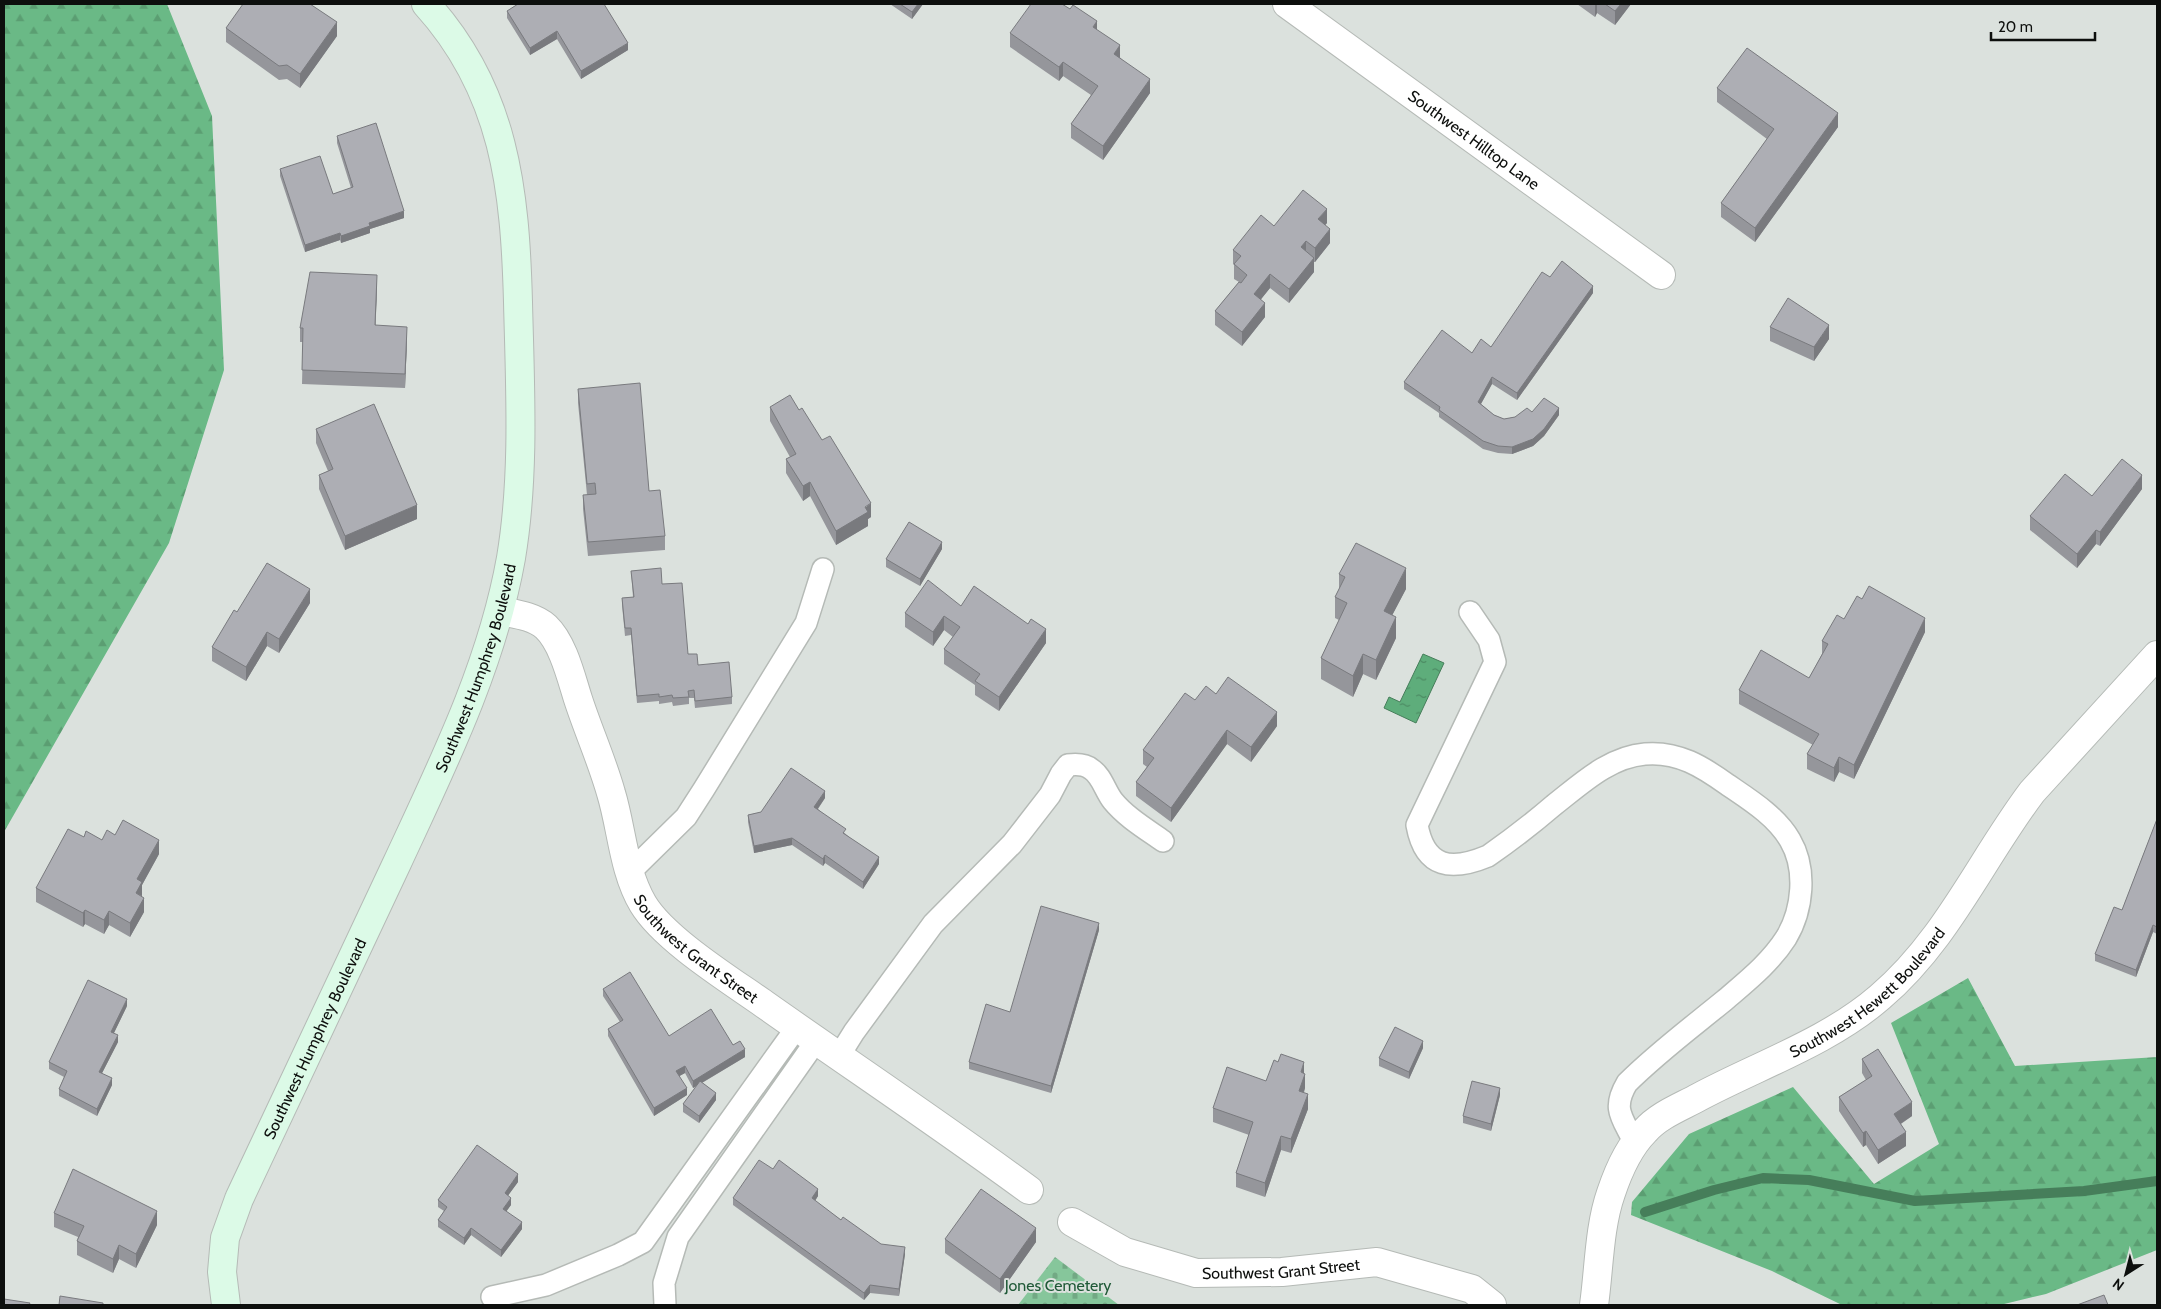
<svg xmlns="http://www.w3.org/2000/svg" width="2161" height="1309" font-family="Cabin,sans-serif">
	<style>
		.forest { fill: url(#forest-firs) }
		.cemetery { fill: url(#cemetery-stones) }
		.water { fill: url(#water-ripples); stroke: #467e5a }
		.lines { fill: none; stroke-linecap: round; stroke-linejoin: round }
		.stream { stroke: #467e5a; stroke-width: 10 }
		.service-casing { stroke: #b5bab6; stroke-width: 24 }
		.minor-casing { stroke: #b5bab6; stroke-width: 30 }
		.secondary-casing { stroke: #b5bab6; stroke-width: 30 }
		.service { stroke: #fff; stroke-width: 21 }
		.minor { stroke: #fff; stroke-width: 28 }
		.secondary { stroke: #dcfae7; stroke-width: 28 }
		.wall { fill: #95969b }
		.shaded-wall { fill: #797a7e }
		.building { fill: #adaeb4; stroke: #797a7e }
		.labels { text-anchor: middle; stroke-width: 4; stroke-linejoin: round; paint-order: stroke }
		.street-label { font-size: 16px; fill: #0d0f0d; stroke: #dbe1dd }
		.park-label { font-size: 16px; fill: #1f5937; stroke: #dbe1dd }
	</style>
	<defs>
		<pattern id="forest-firs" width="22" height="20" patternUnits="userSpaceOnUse" patternTransform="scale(1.25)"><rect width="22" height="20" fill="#6ab986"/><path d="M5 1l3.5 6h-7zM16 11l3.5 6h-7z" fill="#5b9e72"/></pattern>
		<pattern id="cemetery-stones" width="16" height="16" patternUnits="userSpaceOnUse" patternTransform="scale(1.25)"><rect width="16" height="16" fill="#86c69b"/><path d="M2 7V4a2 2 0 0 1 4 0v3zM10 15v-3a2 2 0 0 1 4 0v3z" fill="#72a984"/></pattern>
		<pattern id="water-ripples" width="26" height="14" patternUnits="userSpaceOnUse" patternTransform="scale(1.25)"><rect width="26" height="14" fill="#5ead7b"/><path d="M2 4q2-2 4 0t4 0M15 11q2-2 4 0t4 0" fill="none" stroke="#4c8b63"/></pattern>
	</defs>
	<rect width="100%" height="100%" fill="#dbe1dd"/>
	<path class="forest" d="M4,4H167L212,116L224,370L169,543L4,832Z
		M1968,978L2015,1066L2157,1057V1250L2046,1294L2000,1305H1842L1772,1271L1631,1215L1632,1202L1689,1134L1793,1087L1874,1184L1939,1144L1891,1023Z"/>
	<path class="cemetery" d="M1055,1257L1119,1305H1018Z"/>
	<path class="water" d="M1423,654L1444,663L1416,723L1384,708L1389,697L1400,702Z"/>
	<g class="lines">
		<path class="stream" d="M1645,1212L1714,1190L1763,1178L1809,1180L1915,1201L2084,1191L2157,1181"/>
		<g class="service-casing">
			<path id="service" d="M1470,612L1489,640L1495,662L1417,825C1425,869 1452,871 1488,856C1511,840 1533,823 1554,805C1581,784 1609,757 1645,754C1678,751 1703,767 1728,785C1750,800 1776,816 1790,840C1807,869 1803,910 1786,938C1770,963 1747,981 1725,1000C1692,1027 1657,1053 1627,1083C1611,1110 1623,1118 1635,1144
				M629,873L686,817L704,789L806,623L823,569
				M839,1056L854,1032L933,924L1012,844L1050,795L1061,774L1068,765C1076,764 1085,764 1091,769C1102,776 1105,791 1113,801C1126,817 1146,829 1163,841
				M492,1297L546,1285L618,1255L643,1242L797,1027
				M665,1305L664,1283L678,1237L816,1041"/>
		</g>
		<g class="minor-casing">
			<g id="minor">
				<path id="s1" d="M1287,4L1661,275"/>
				<path id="s2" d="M500,611C515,614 534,616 546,627C563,643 571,677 578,699C588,730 602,761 611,793C622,829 623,870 643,904C664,939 730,980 764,1004C852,1066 942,1126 1029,1190"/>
				<path id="s3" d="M1072,1222L1125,1252L1196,1273L1282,1272L1377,1262L1472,1289L1492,1305"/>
				<path id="s4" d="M1594,1305C1599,1270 1599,1227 1611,1193C1618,1172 1629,1147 1645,1131C1659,1115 1681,1107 1699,1097C1759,1065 1828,1042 1880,997C1947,940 1980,861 2032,792L2157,655"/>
			</g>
		</g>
		<g class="secondary-casing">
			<g id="secondary">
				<path id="s5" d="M226,1305L222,1272L225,1238L239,1199C292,1087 345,975 397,863C443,764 492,665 511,558C525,474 520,386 518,302C515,190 505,91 426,4"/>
			</g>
		</g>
		<use href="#service" class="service"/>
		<use href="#minor" class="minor"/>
		<use href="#secondary" class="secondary"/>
	</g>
	<path class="wall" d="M890,4H923L912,19Z
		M1577,4H1631L1615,25L1597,13L1595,17Z
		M507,11L628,50L581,79L557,39L530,55L507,18Z
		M226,28L337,36L300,88L287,79L279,80L226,42Z
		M1097,30L1150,93L1103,160L1071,138V124L1091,95L1063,76L1059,81L1010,47V33Z
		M1717,88L1838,127L1755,242L1721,217V203L1767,139L1717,102Z
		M337,136L404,218L370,229V233L341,243L340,240L305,252L280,176V169L333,194L351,188L337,143Z
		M1327,223L1325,225L1330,243L1315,262H1314V272L1289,303L1270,288L1261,299L1265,317L1242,346L1215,325V311L1239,282L1234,279V265L1233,264V250L1274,226Z
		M1550,277L1593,293L1517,400L1492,384L1481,404L1494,415L1504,419L1515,417L1532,412L1559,415L1544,436L1533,446L1512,454L1498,453L1483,449L1439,417V413L1404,389V382L1472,353L1491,347Z
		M377,289L375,325L407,341L405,388L302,384L303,342H300V328Z
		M1770,327L1829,339L1814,361L1770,341Z
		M578,389L649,491L665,536V550L588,556L583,509V495H587L578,403Z
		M770,407L799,410L871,517L868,519V526L836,545L810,496L803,501L786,473V459L790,457L770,421Z
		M316,429L417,519L345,550L319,489V475L328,471L316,443Z
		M2142,489L2100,546L2096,544L2077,568L2030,530V516L2092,496Z
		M942,549L920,586L886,567V559Z
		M631,571L662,584L688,654L698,665L732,697V704L695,708L694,698H689V704L673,706L672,702L659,704V701L637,703L631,635L625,636L622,605V598L633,597Z
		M1339,574L1406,589L1392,615L1396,638L1376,680L1363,674L1353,697L1321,679V658L1339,620L1335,618V597L1339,589Z
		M310,603L279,653L267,646L246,681L212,661V647L237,612Z
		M961,606L1046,643L999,711L975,695V685L944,664V649L953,637L944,630L933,646L905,627V613Z
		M1844,619L1925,632L1854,779L1839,772L1834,782L1807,769V754L1813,745L1739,704V690L1809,678L1822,654V641Z
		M1216,694L1277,726L1251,762L1227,744L1171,822L1136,796V782L1147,767L1143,764V750Z
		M825,798L818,809L879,864L863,889L825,863L823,866L792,845L754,853L748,822V815Z
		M2157,819V934L2153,932L2136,977L2095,961V954L2122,910Z
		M115,835L159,854L142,885V896L144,912L130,937L109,925L104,934L85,924L83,927L36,902V888L84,837L102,840Z
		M1099,930L1051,1093L969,1069V1062L1010,1012Z
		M603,989L669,1036L733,1045L745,1057L702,1083L716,1100L699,1123L683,1112V1104L697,1086L693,1088L685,1073L679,1076L687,1095L654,1116L608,1036V1029L620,1022L603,996Z
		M127,1006L114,1033L118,1042L102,1073L112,1085L97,1116L59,1096V1089L64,1077L49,1069V1062Z
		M1423,1048L1409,1079L1379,1066V1058Z
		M1862,1059L1912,1116L1901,1124L1906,1146L1878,1164L1866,1145L1863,1147L1839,1111V1097L1866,1080L1862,1073Z
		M1304,1074L1305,1088L1304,1093L1308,1109L1291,1153L1281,1150L1265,1197L1236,1187V1173L1249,1135L1213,1122V1108L1266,1081Z
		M1500,1095L1491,1131L1463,1123V1116Z
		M773,1169L818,1196L815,1201L841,1220L881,1244L905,1254L899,1296L870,1293L864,1300L733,1205V1198Z
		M518,1182L508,1195L511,1205L506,1211L522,1229L501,1257L471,1235L464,1245L438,1227V1220L444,1211L438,1207V1200Z
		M54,1213L157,1225L136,1268L119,1259L113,1273L77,1255V1241L78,1237L54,1227Z
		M945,1239L1036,1242L1000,1293L945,1253Z"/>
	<path class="shaded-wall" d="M918,4H923L912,19V12Z
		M1595,4H1597V13L1595,17Z
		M1621,4H1631L1615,25V11Z
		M1097,21V35L1093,27Z
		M337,22V36L300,88V74Z
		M557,31V39L530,55V48Z
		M628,43V50L581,79V71Z
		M1120,45V59L1114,54Z
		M1063,62V76L1059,81V67Z
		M1150,79V93L1103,160V146Z
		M1838,113V127L1755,242V228Z
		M1327,209V223L1318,233V219Z
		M404,211V218L370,229V233L341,243V236L369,223Z
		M1330,229V243L1315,262V248Z
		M340,233V240L305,252V245Z
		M1306,241V255L1301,247Z
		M1314,258V272L1289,303V289Z
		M1270,274V288L1254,308V294Z
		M377,275V289L375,339V325Z
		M1593,286V293L1517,400V393Z
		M1265,303V317L1242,346V332Z
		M1829,325V339L1814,361V347Z
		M407,327V341L405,388V374Z
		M1492,377V384L1478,409V402Z
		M1559,408V415L1544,436L1533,446L1512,454V447Z
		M2142,475V489L2100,546V532Z
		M810,482V496L803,501V486Z
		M871,503V517L868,519V526L836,545V531Z
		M417,505V519L345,550V536Z
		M2096,530V544L2077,568V554Z
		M942,542V549L920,586V579Z
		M1406,568V589L1384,631V611Z
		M310,589V603L279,653V639Z
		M944,616V630L933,646V632Z
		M1396,617V638L1376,680V660Z
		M1925,618V632L1854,779V765Z
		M1046,629V643L999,711V697Z
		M267,632V646L246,681V667Z
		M1363,654V674L1353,697V676Z
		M1277,712V726L1251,762V747Z
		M1227,730V744L1171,822V808Z
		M1839,757V772L1834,782V768Z
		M825,791V798L814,814V807Z
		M792,838V845L754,853V846Z
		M159,840V854L142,885V896L136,893L137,879Z
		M825,855V863L823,866V859Z
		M879,857V864L863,889V882Z
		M144,898V912L130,937V923Z
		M85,910V924L83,927V913Z
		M109,911V925L104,934V920Z
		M1099,923V930L1051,1093V1086Z
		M2153,925V932L2136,977V970Z
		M127,999V1006L111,1039V1032Z
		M118,1035V1042L99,1079V1072Z
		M1423,1041V1048L1409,1079V1072Z
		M745,1049V1057L693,1088V1081Z
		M1304,1062V1076L1301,1072Z
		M685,1066V1073L676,1078V1071Z
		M1305,1074V1088L1299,1105V1091Z
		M112,1078V1085L97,1116V1109Z
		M687,1088V1095L654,1116V1108Z
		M1500,1088V1095L1491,1131V1124Z
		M716,1093V1100L699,1123V1116Z
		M1308,1094V1109L1291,1153V1139Z
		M1912,1102V1116L1894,1128V1114Z
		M1866,1131V1145L1863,1147V1133Z
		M1906,1132V1146L1878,1164V1150Z
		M1281,1136V1150L1265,1197V1183Z
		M518,1174V1182L505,1200V1193Z
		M818,1189V1196L812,1205V1198Z
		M511,1198V1205L503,1216V1209Z
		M157,1211V1225L136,1268V1254Z
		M522,1222V1229L501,1257V1250Z
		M471,1228V1235L464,1245V1238Z
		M1036,1228V1242L1000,1293V1279Z
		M119,1245V1259L113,1273V1259Z
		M905,1247V1254L899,1296V1289Z
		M870,1285V1293L864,1300V1293Z"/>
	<path class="building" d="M243,4H310L337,22L300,74L287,65L279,66L226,28Z
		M518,4H604L628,43L581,71L557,31L530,48L507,11Z
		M900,4H918L912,12Z
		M1031,4H1062L1070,9L1073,5L1097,21L1093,27L1120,45L1114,54L1150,79L1103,146L1071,124L1098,86L1063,62L1059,67L1010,33Z
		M1605,4H1621L1615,11Z
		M1747,48L1838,113L1755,228L1721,203L1774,129L1717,88Z
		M376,123L404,211L369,223L370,226L341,236L340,233L305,245L280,169L320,156L333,194L353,187L337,136Z
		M1303,190L1327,209L1318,219L1330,229L1315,248L1306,241L1301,247L1314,258L1289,289L1270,274L1254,294L1265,303L1242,332L1215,311L1239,282L1241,283L1247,275L1234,264L1241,256L1233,250L1261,215L1274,226Z
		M1562,261L1593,286L1517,393L1492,377L1478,402L1494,415L1504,419L1515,417L1527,408L1532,412L1544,398L1559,408L1544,429L1533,439L1512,447L1498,446L1483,441L1439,410L1440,407L1404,382L1442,330L1472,353L1481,339L1491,347L1542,272L1550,277Z
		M310,272L377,275L375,325L407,327L405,374L302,370L303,328H300Z
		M1788,298L1829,325L1814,347L1770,327Z
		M640,383L649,491L660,490L665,536L588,542L583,495L596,494L595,483L587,484L578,389Z
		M790,395L799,410L802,408L822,440L830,436L871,503L865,507L868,512L836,531L810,482L803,486L786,459L796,454L770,407Z
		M374,404L417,505L345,536L319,475L333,469L316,429Z
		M2122,459L2142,475L2100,532L2096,530L2077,554L2030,516L2065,474L2092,496Z
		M909,522L942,542L920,579L886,559Z
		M1356,543L1406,568L1384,611L1396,617L1376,660L1363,654L1353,676L1321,658L1347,603L1335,597L1345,577L1339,574Z
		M267,563L310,589L279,639L267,632L246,667L212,647L234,610L237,612Z
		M661,568L662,584L682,583L688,654H697L698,665L729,662L732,697L695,701L694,690L688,691L689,697L673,698L672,695L659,697V694L637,696L631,628H625L622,598L634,597L631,571Z
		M928,580L961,606L974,586L1028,624L1031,619L1046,629L999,697L975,681L980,674L944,649L960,627L944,616L933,632L905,613Z
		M1869,586L1925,618L1854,765L1839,757L1834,768L1807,754L1819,734L1739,690L1761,650L1809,678L1828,644L1822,641L1837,615L1844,619L1857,596L1862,599Z
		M1228,677L1277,712L1251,747L1227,730L1171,808L1136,782L1154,758L1143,750L1185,693L1195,700L1206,686L1216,694Z
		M791,768L825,791L814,807L846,829L843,833L879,857L863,882L825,855L823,859L792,838L754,846L748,815L761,812Z
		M2157,819V927L2153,925L2136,970L2095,954L2114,907L2122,910Z
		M123,820L159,840L137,879L142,882L136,893L144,898L130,923L109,911L104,920L85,910L83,913L36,888L68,829L84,837L86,831L102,840L107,830L115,835Z
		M1041,906L1099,923L1051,1086L969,1062L986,1004L1010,1012Z
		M630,972L669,1036L711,1009L733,1045L740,1041L745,1049L693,1081L685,1066L676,1071L687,1088L654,1108L608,1029L623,1020L603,989Z
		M88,980L127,999L111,1032L118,1035L99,1072L112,1078L97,1109L59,1089L67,1071L49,1062Z
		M1395,1027L1423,1041L1409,1072L1379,1058Z
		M1878,1049L1912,1102L1894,1114L1906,1132L1878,1150L1866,1131L1863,1133L1839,1097L1872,1076L1862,1059Z
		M1281,1054L1304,1062L1301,1072L1305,1074L1299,1091L1308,1094L1291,1139L1281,1136L1265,1183L1236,1173L1253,1122L1213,1108L1227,1067L1266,1081L1274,1060L1278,1062Z
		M700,1081L716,1093L699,1116L683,1104Z
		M1472,1081L1500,1088L1491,1124L1463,1116Z
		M477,1145L518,1174L505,1193L511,1198L503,1209L522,1222L501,1250L471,1228L464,1238L438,1220L447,1207L438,1200Z
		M759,1160L773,1169L779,1160L818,1189L812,1198L841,1220L843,1217L881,1244L905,1247L899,1289L870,1285L864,1293L733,1198Z
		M73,1169L157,1211L136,1254L119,1245L113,1259L77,1241L84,1226L54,1213Z
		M981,1189L1036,1228L1000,1279L945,1239Z
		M2104,1295L2108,1305H2077Z
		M60,1296L103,1303V1305H59Z
		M4,1299L30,1303L29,1305H4Z"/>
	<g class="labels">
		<g class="street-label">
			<text dy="6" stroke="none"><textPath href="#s1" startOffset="231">Southwest Hilltop Lane</textPath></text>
			<text dy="6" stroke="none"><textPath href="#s5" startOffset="691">Southwest Humphrey Boulevard</textPath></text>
			<text dy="6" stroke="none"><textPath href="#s2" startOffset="414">Southwest Grant Street</textPath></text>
			<text dy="6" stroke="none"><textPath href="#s4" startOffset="449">Southwest Hewett Boulevard</textPath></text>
			<text dy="6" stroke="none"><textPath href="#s5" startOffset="286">Southwest Humphrey Boulevard</textPath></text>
			<text dy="6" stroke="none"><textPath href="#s3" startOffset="220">Southwest Grant Street</textPath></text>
		</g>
		<g class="park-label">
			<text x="1058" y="1291">Jones Cemetery</text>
		</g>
	</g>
	<rect width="2161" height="1309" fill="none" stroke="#0d0f0d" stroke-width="10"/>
	<g transform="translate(2126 1274) rotate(216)" stroke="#dbe1dd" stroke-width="4" paint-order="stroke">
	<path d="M0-4L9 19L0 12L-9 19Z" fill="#0d0f0d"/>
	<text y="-8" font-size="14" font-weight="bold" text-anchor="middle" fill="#0d0f0d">N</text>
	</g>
	<path d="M1991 32v8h104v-8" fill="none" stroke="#0d0f0d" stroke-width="2.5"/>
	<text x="1998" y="32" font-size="15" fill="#0d0f0d" stroke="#dbe1dd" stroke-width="4" paint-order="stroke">20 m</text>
</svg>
